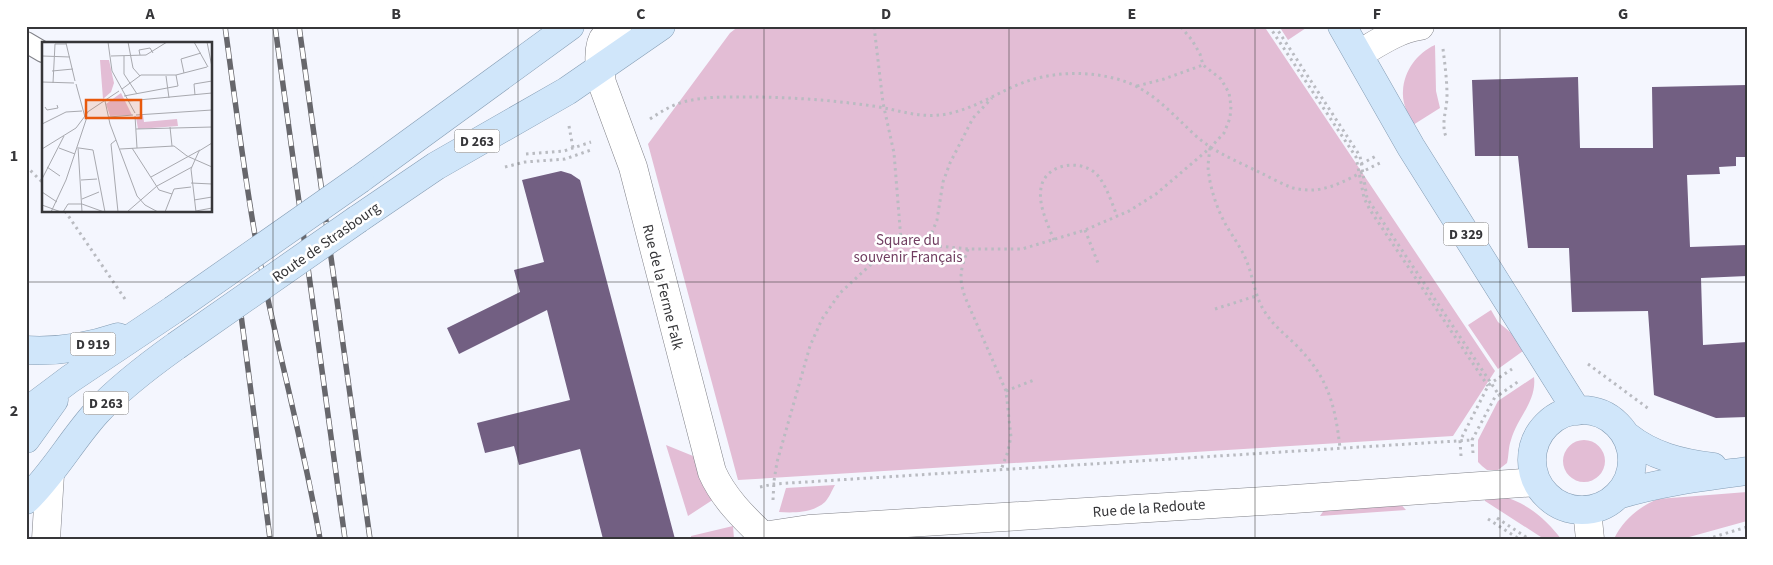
<svg xmlns="http://www.w3.org/2000/svg" width="1773" height="565" font-family="'Source Sans 3',sans-serif">
	<style>
		.green { fill: #e3bdd5 }
		.building { fill: #725f82 }
		.lines { fill: none; stroke-linecap: round; stroke-linejoin: round }
		.service-casing { stroke: #818289; stroke-width: 22 }
		.minor-casing { stroke: #818289; stroke-width: 29 }
		.tertiary-casing { stroke: #818289; stroke-width: 29 }
		.primary-casing { stroke: #859db4; stroke-width: 29 }
		.path { stroke: #b9bbc1; stroke-width: 3; stroke-dasharray: 2.5 4; stroke-linecap: butt }
		.service { stroke: #fff; stroke-width: 20 }
		.minor { stroke: #fff; stroke-width: 28 }
		.tertiary { stroke: #fff; stroke-width: 28 }
		.primary { stroke: #d0e6fa; stroke-width: 28 }
		.rail-casing { stroke: #67676c; stroke-width: 5.5 }
		.rail { stroke: #fff; stroke-width: 4; stroke-dasharray: 11; stroke-linecap: butt }
		.primary-bridge-casing { stroke: #859db4; stroke-width: 29; stroke-linecap: butt }
		.primary-bridge { stroke: #d0e6fa; stroke-width: 28 }
		.grid { fill: none; stroke: #363639; stroke-width: 1; stroke-opacity: 0.55 }
		.labels { text-anchor: middle; stroke-width: 5; stroke-linejoin: round; paint-order: stroke }
		.shield { fill: #fff; stroke: #727274; stroke-width: 1 }
		.shield-label { font-size: 14px; font-weight: bold; fill: #363639 }
		.park-label { font-size: 15px; fill: #713e61; stroke: #fff }
		.street-label { font-size: 15px; fill: #363639; stroke: #fff }
		.inset-road { fill: none; stroke: #a8a9af; stroke-width: 1 }
		.view { fill: #e8590c; fill-opacity: 0.15; stroke: #e8590c; stroke-width: 2.5 }
		.inset-edge { fill: none; stroke: #363639; stroke-width: 2.5 }
		.neatline { fill: none; stroke: #363639; stroke-width: 2 }
		.grid-label { font-size: 16px; text-anchor: middle; font-weight: bold; fill: #363639 }
	</style>
	<rect width="100%" height="100%" fill="#f4f6fe"/>
	<path class="green" d="M739,26H1264L1495,371L1453,436L738,480L648,144L730,33Z
		M1279,26H1309L1288,40Z
		M1435,45L1436,91L1440,108L1413,125C1408,115 1402,103 1403,91C1404,71 1417,53 1435,45Z
		M1491,310L1498,322L1515,336L1523,351L1498,369L1468,325Z
		M1534,377C1537,401 1517,418 1511,440C1508,448 1509,456 1507,463L1498,470H1487L1482,466L1478,462V440L1498,401Z
		M1563 461a21 21 0 1 1 42 0a21 21 0 1 1-42 0Z
		M666,445L698,458L714,499L688,516Z
		M835,485C832,490 829,498 825,502C813,513 793,513 779,512L786,488Z
		M1747,492V521L1682,539H1614C1623,520 1640,506 1658,499Z
		M1484,494C1491,495 1498,495 1504,497C1526,502 1548,521 1561,539H1544L1485,501Z
		M1396,499L1406,510L1320,516L1329,503Z
		M733,526L734,539H691V536Z"/>
	<path class="building" d="M1578,77L1580,148H1653L1652,87L1747,85V157H1736V166L1719,167L1720,174L1687,175L1690,247L1747,245V276L1701,278L1703,345L1747,342V417L1716,418L1654,395L1648,311L1572,312L1569,248H1528L1518,156H1475L1472,80Z
		M561,171L571,174L580,180L675,539H603L580,449L519,465L514,446L485,453L477,423L570,400L547,310L459,354L447,328L520,292L514,270L544,262L522,180Z"/>
	<g class="lines">
		<g class="service-casing">
			<path id="service" d="M26,42L43,52"/>
		</g>
		<g class="minor-casing">
			<path id="minor" d="M1359,54C1378,43 1398,29 1420,26
				M1587,510L1590,539
				M46,539L50,474"/>
		</g>
		<g class="tertiary-casing">
			<path id="tertiary" d="M618,26C614,29 608,32 605,36C596,46 600,71 602,83L633,167L712,472C723,497 743,517 763,536
				M763,536L809,529L1280,500L1536,482"/>
		</g>
		<g class="primary-casing">
			<path id="primary" d="M1342,26L1411,147L1577,411
				M360,179L570,26
				M358,219L436,166L567,91L661,26
				M26,350C58,352 88,347 118,337
				M1532 460a50 50 0 1 1 100 0a50 50 0 1 1-100 0Z
				M26,412L70,379L173,310
				M1627,436C1652,456 1681,463 1713,467
				M26,439L54,400
				M1618,495C1660,482 1703,477 1747,471
				M26,500C53,474 71,441 96,413C119,388 148,366 176,346"/>
		</g>
		<path class="path" d="M1269,26L1356,157L1364,198L1370,210L1488,386
			M1275,26L1360,156L1367,198L1499,395L1519,381
			M1443,49C1445,65 1447,80 1447,96C1447,111 1440,124 1447,139
			M1137,86L1164,79L1203,65
			M650,119C659,113 667,108 677,104C700,96 724,97 748,97C790,97 831,100 873,106C900,110 920,119 947,114C972,109 994,95 1017,85C1048,72 1084,70 1117,79C1151,88 1171,113 1196,136C1215,153 1239,162 1261,173C1271,178 1282,184 1293,188C1302,190 1312,191 1321,189C1342,185 1362,171 1382,162
			M569,126L573,148
			M1210,148C1209,157 1207,167 1209,175C1211,191 1218,211 1226,225C1233,237 1242,249 1247,262C1254,280 1255,299 1267,315C1275,327 1286,335 1296,345C1328,377 1335,404 1340,448
			M526,154L564,151L591,142
			M1361,164L1378,155
			M26,166L44,184
			M505,167L525,162L565,159L591,150
			M65,211L127,302
			M1085,230L1098,263
			M901,240L927,245L968,249H1022L1085,230L1129,211L1156,194L1210,148L1224,133L1230,118L1231,106L1229,93L1221,79L1203,65L1200,54L1192,40L1180,26
			M1054,240C1048,225 1038,205 1041,188C1045,162 1085,158 1099,177C1107,188 1112,203 1117,216
			M927,245L937,220L943,182L950,163L973,118L992,98
			M968,249C961,269 958,276 965,297L1006,391L1011,437L1007,454L1001,470
			M1215,309L1256,296
			M1588,364L1649,409
			M1006,391L1034,380
			M1473,453L1472,440L1495,397L1499,395
			M1461,456L1460,441L1488,386L1491,383L1512,369
			M760,487L774,484L1472,440
			M773,500L774,481L777,462L810,346L822,319L840,293L880,256L901,240L894,153L883,103L874,26
			M1497,518L1529,539
			M1488,519L1519,539
			M1707,539L1747,527"/>
		<use href="#service" class="service"/>
		<use href="#minor" class="minor"/>
		<use href="#tertiary" class="tertiary"/>
		<use href="#primary" class="primary"/>
		<g class="rail-casing">
			<path id="rail" d="M225,26C235,100 244,174 257,247C276,345 303,441 320,539
				M275,26L345,539
				M299,26L370,539
				M240,307L270,539"/>
		</g>
		<use href="#rail" class="rail"/>
		<g class="primary-bridge-casing">
			<path id="primary-bridge" d="M173,310L360,179
				M176,346L358,219"/>
		</g>
		<use href="#primary-bridge" class="primary-bridge"/>
	</g>
	<path class="grid" d="M273,26V539M518,26V539M764,26V539M1009,26V539M1255,26V539M1500,26V539M26,282H1747"/>
	<g class="labels">
		<g class="shield">
			<rect x="454.5" y="129.5" width="45" height="23" rx="4"/>
			<rect x="1443.5" y="222.5" width="45" height="23" rx="4"/>
			<rect x="70.5" y="332.5" width="45" height="23" rx="4"/>
			<rect x="83.5" y="391.5" width="45" height="23" rx="4"/>
		</g>
		<g class="shield-label">
			<text x="477" y="146">D 263</text>
			<text x="1466" y="239">D 329</text>
			<text x="93" y="349">D 919</text>
			<text x="106" y="408">D 263</text>
		</g>
		<g class="park-label">
			<text x="908" y="245">Square du<tspan x="908" dy="17">souvenir Français</tspan></text>
		</g>
		<g class="street-label">
			<text transform="translate(326 242) rotate(-35)" y="5">Route de Strasbourg</text>
			<text transform="translate(663 287) rotate(76)" y="5">Rue de la Ferme Falk</text>
			<text transform="translate(1149 508) rotate(-4)" y="5">Rue de la Redoute</text>
		</g>
	</g>
	<g transform="translate(42 42)">
		<rect width="170" height="170" fill="#f4f6fe"/>
		<path d="M58,18H67L72,41L69,50L61,57ZM79,51L90,73L68,74L64,62ZM101,73L102,80L135,77L136,84L96,87L94,75Z" fill="#e3bdd5"/>
		<path class="inset-road" d="M66,0L70,29L93,71M86,0L91,26L98,34M152,0L166,25M165,0L170,25M24,1L33,39M98,13L97,8L108,6L111,11M0,14L28,15M69,14L104,13L125,0M82,14V32L95,52M10,29L31,27M142,31L139,17L159,11M124,34L127,56M0,40L32,41M11,41L13,2H24M34,42L43,75M80,47L99,33H134L165,25M153,53L152,42L170,39M82,54L136,44L134,33M63,59L68,82L95,154L103,163L116,170M86,59L170,51M3,65L5,68L16,66L15,63M44,71L77,49M94,73L170,68M93,74L95,106M67,75L91,73M0,82L24,70L40,69M128,85L130,104M94,87L170,85M74,98L69,102L76,170M36,105L40,170M17,106L33,112M37,106L51,108L63,170M90,106L117,148L130,152M0,107L34,86L46,70M78,107L132,104L145,114L170,125M5,125L18,134M109,135L158,108M0,137L22,94M39,138L55,137M149,141L170,142M0,150L15,160M40,157L57,150M152,158L170,155M0,163L19,170M154,169L170,166M9,170L24,138L45,75M21,170L26,162H40L62,170M85,170L115,144L150,125M123,170L132,147L149,145M154,170L149,127L157,109L170,101"/>
		<path class="view" d="M44,58H99V76H44Z"/>
		<rect width="170" height="170" class="inset-edge"/>
	</g>
	<rect width="1773" height="565" fill="none" stroke="#ffffff" stroke-width="55"/>
	<rect x="28" y="28" width="1718" height="510" class="neatline"/>
	<g class="grid-label">
		<text x="150" y="19">A</text>
		<text x="396" y="19">B</text>
		<text x="641" y="19">C</text>
		<text x="886" y="19">D</text>
		<text x="1132" y="19">E</text>
		<text x="1377" y="19">F</text>
		<text x="1623" y="19">G</text>
		<text x="14" y="161">1</text>
		<text x="14" y="416">2</text>
	</g>
</svg>
